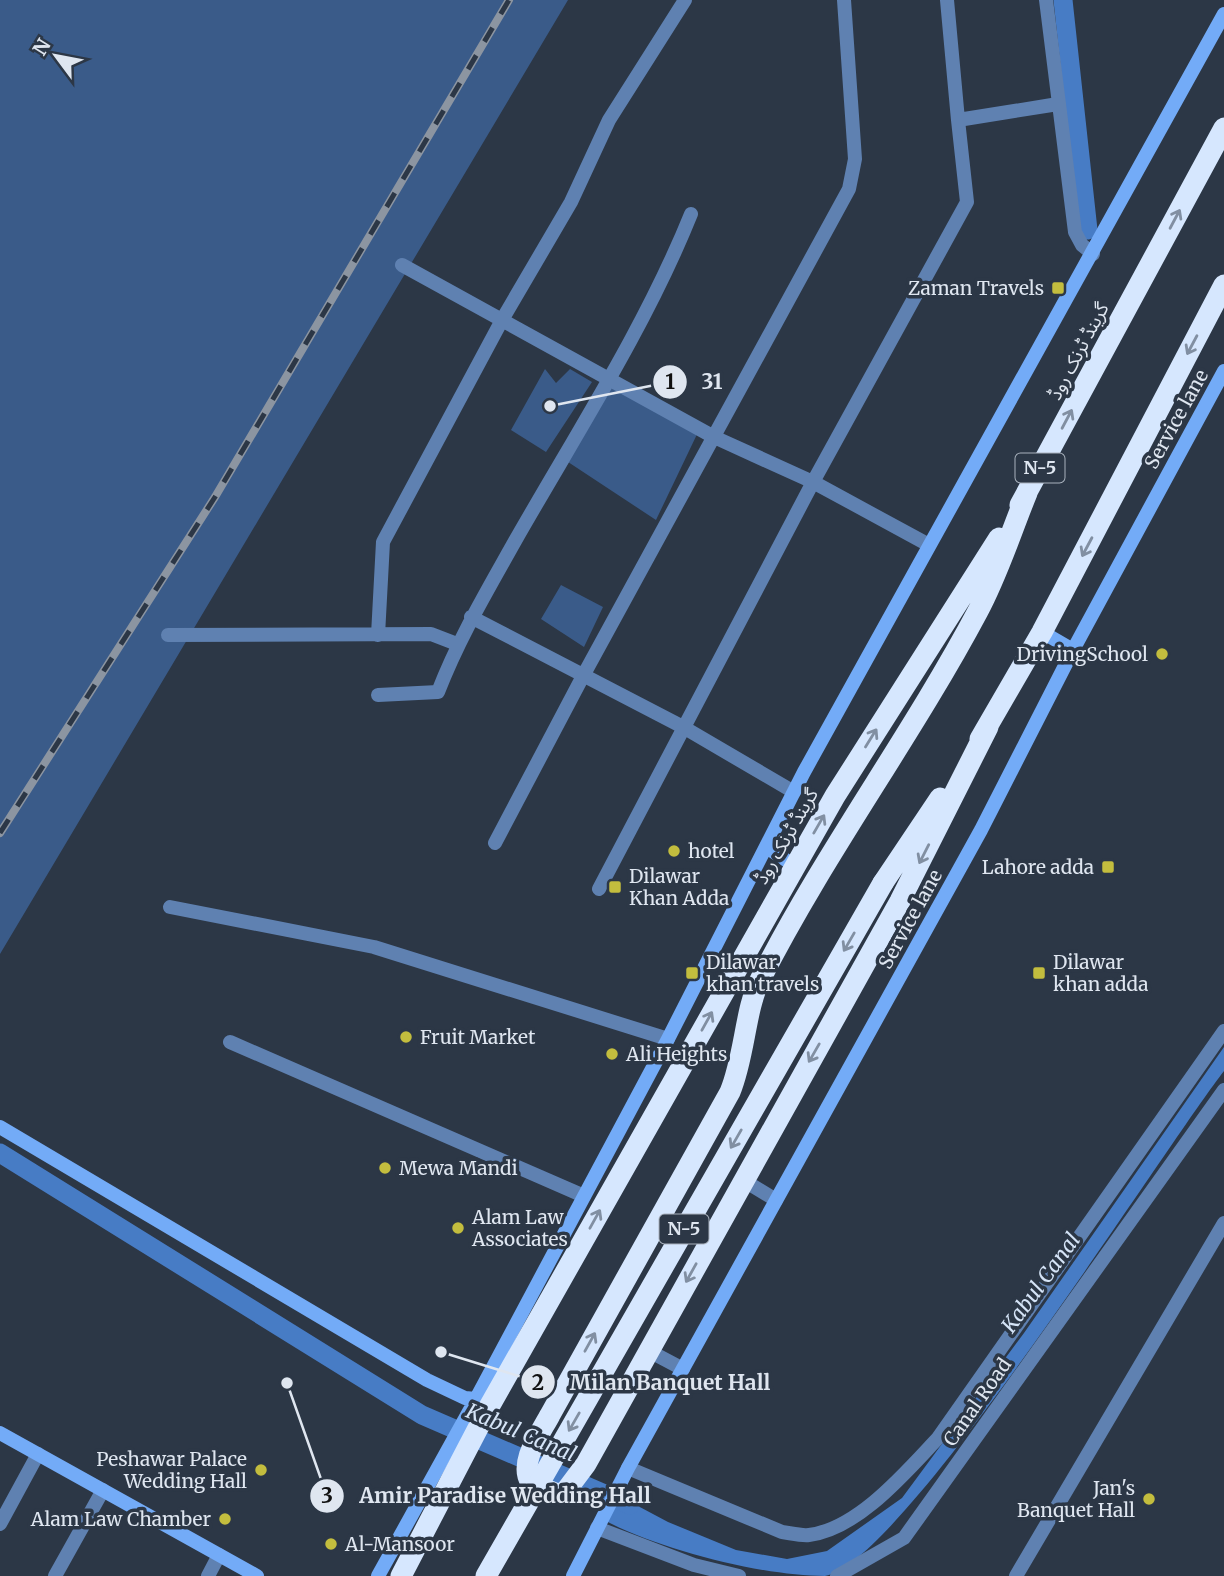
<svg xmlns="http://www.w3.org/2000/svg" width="1224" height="1576" font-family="Merriweather,'Noto Sans Arabic',serif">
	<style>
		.green { fill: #3a5b89 }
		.water { fill: #477cc5 }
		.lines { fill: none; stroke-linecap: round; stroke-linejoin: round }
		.canal { stroke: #477cc5; stroke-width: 19 }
		.street { stroke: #5f81b1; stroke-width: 14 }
		.secondary { stroke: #73abf7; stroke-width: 14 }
		.highway { stroke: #d6e7fe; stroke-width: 21 }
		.rail-casing { stroke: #8c95a1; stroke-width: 8 }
		.rail { stroke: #2c3746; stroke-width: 5; stroke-dasharray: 16; stroke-linecap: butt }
		.highway-bridge { stroke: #d6e7fe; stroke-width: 21 }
		.oneway { stroke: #818fa2 }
		.poi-dot { fill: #c3bd3e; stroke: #2c3746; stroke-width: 2.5 }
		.labels { text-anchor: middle; stroke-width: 7; stroke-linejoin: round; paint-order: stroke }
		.shield { fill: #2c3746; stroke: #a9b2bd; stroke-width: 2 }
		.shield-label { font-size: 18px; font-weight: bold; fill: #dfe6f0 }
		.poi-label { font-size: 19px; fill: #dfe6f0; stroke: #2c3746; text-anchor: start }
		.street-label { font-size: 19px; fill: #dfe6f0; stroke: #2c3746 }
		.water-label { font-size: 21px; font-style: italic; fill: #d5e4f7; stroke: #2c3746 }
		.leader { fill: none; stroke: #dfe6f0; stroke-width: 2.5 }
		.callout-dot { fill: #dfe6f0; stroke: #2c3746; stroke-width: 2.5 }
		.mark-label { font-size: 21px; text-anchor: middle; font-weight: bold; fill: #111 }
		.callout-label { font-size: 21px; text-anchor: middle; font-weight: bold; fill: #dfe6f0; stroke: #2c3746; stroke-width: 7; stroke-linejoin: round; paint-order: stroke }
	</style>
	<rect width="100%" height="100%" fill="#2c3746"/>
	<path class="green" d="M0,0H568L0,954Z
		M545,369L556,383L570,369L592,382L546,452L511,430Z
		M604,385L700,428L656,520L562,458Z
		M561,585L603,607L584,647L541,619Z"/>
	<path class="water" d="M1224,1047V1071C1162,1151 902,1564 825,1576C763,1576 661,1550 606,1521L621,1497L668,1522L736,1550L787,1559L827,1551L902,1498L1024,1333Z"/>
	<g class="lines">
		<path class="canal" d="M1063,0L1088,230
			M0,1153L422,1415L630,1505"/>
		<path class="street" d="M947,0L958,120
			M1046,0L1075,232L1082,245L1093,254
			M402,265L714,437L813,482L929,545
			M471,617L683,727L794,792
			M168,635L431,634L457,644
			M378,635L383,542L502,320L571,202L609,120L685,0
			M378,695L438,692C459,638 487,591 515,541C576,434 645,328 691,214
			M495,843L583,676L849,189L855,159L844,0
			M599,889L813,482L967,202L958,120L1058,104
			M170,907L374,947L668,1039
			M230,1042L584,1196
			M743,1180L776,1200
			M649,1351L683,1369
			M628,1468L782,1532C790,1533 801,1536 809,1535C858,1529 906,1472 938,1438L1224,1031
			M0,1524L38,1454
			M597,1528L694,1565L739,1576
			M55,1576L103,1490
			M208,1576L219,1555
			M837,1576L904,1538L1224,1090
			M1016,1576L1224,1223"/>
		<path class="secondary" d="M1042,632L1073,650
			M766,847L795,866
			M0,1127L427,1380L465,1398L476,1399
			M0,1433L257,1576
			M378,1576L476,1399L668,1039L804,772L1224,14
			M573,1576L628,1468L981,830L1073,650L1224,371"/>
		<path class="highway" d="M1020,505L1224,128
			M988,727L900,901L586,1464L565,1492L557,1494L531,1483C518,1463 540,1434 550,1415L730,1092C745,1056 745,1009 760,980C825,852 911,737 978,611C998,574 1011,532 1027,493
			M980,739L1042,632L1224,285
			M883,883L940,798
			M401,1576L489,1407L835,796L999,538"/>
		<g class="rail-casing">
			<path id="rail" d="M0,833L215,497L509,0"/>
		</g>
		<use href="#rail" class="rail"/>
		<path class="highway-bridge" d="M486,1576L883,883"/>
	</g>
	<defs><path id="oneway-shaft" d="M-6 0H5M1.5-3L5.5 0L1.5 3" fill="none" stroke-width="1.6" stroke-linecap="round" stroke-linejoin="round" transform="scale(1.75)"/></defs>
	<g class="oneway">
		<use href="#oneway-shaft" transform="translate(1175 219) rotate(-62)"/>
		<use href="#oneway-shaft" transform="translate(1192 345) rotate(118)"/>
		<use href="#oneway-shaft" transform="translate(1067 419) rotate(-62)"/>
		<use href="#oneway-shaft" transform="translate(1087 547) rotate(118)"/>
		<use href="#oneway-shaft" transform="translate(871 738) rotate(-58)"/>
		<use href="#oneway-shaft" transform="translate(819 824) rotate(-60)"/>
		<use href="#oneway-shaft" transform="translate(924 854) rotate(117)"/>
		<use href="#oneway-shaft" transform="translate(849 942) rotate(120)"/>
		<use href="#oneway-shaft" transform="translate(707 1021) rotate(-61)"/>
		<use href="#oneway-shaft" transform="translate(814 1053) rotate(120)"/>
		<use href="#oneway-shaft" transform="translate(736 1139) rotate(120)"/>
		<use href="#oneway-shaft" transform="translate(595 1219) rotate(-61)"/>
		<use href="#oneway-shaft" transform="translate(691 1273) rotate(119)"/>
		<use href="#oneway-shaft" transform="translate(590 1342) rotate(-61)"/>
		<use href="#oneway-shaft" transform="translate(574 1422) rotate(120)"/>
	</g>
	<g class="poi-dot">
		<rect x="1051" y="281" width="14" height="14" rx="3.5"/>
		<circle cx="1162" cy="654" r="7"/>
		<circle cx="674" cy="851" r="7"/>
		<rect x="1101" y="860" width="14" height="14" rx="3.5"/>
		<rect x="608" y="880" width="14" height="14" rx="3.5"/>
		<rect x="685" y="966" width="14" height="14" rx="3.5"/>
		<rect x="1032" y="966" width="14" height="14" rx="3.5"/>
		<circle cx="406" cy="1037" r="7"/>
		<circle cx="612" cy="1054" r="7"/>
		<circle cx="385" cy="1168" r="7"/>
		<circle cx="458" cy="1228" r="7"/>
		<circle cx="261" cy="1470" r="7"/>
		<circle cx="1149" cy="1499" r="7"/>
		<circle cx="225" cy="1519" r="7"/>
		<circle cx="331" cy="1544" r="7"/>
	</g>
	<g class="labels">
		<g class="shield">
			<rect x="1015.5" y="453.5" width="49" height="29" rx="5"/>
			<rect x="659.5" y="1214.5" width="49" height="29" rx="5"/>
		</g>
		<g class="shield-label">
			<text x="1040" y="474">N-5</text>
			<text x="684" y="1235">N-5</text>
		</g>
		<g class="poi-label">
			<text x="1044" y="295" text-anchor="end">Zaman Travels</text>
			<text x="1148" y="661" text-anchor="end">DrivingSchool</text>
			<text x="688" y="858">hotel</text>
			<text x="1094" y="874" text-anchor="end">Lahore adda</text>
			<text x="629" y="883">Dilawar<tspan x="629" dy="22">Khan Adda</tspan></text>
			<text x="706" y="969">Dilawar<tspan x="706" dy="22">khan travels</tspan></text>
			<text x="1053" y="969">Dilawar<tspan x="1053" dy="22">khan adda</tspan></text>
			<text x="420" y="1044">Fruit Market</text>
			<text x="626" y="1061">Ali Heights</text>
			<text x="399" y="1175">Mewa Mandi</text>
			<text x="472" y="1224">Alam Law<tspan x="472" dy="22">Associates</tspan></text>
			<text x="247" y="1466" text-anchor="end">Peshawar Palace<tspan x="247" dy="22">Wedding Hall</tspan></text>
			<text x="1135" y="1495" text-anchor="end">Jan's<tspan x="1135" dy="22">Banquet Hall</tspan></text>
			<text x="211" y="1526" text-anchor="end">Alam Law Chamber</text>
			<text x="345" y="1551">Al-Mansoor</text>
		</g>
		<g class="street-label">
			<text transform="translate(1078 351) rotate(-62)" y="7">گرینڈ ٹرنک روڈ</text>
			<text transform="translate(1176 419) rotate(-61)" y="7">Service lane</text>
			<text transform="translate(786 836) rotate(-60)" y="7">گرینڈ ٹرنک روڈ</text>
			<text transform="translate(910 919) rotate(-61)" y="7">Service lane</text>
			<text transform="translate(977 1402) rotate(-55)" y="7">Canal Road</text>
		</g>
		<g class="water-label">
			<text transform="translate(1041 1283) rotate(-54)" y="7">Kabul Canal</text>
			<text transform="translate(521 1433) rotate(23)" y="7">Kabul Canal</text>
		</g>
	</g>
	<path class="leader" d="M550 406L670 382M441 1352L538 1382M287 1383L327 1496"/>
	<g class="callout-dot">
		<circle cx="550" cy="406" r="7"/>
		<circle cx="441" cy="1352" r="7"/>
		<circle cx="287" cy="1383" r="7"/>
		<circle cx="670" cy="382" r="18"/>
		<circle cx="538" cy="1382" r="18"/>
		<circle cx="327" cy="1496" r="18"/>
	</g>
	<g class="mark-label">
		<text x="670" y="389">1</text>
		<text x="538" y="1390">2</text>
		<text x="327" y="1503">3</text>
	</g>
	<g class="callout-label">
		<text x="712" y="389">31</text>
		<text x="670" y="1390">Milan Banquet Hall</text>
		<text x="505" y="1503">Amir Paradise Wedding Hall</text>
	</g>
	<g transform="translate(56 56) rotate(302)" stroke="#2c3746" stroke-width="5" paint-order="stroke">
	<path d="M0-5L12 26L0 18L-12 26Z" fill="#dfe6f0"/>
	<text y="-10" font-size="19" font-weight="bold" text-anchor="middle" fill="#dfe6f0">N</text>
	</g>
</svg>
